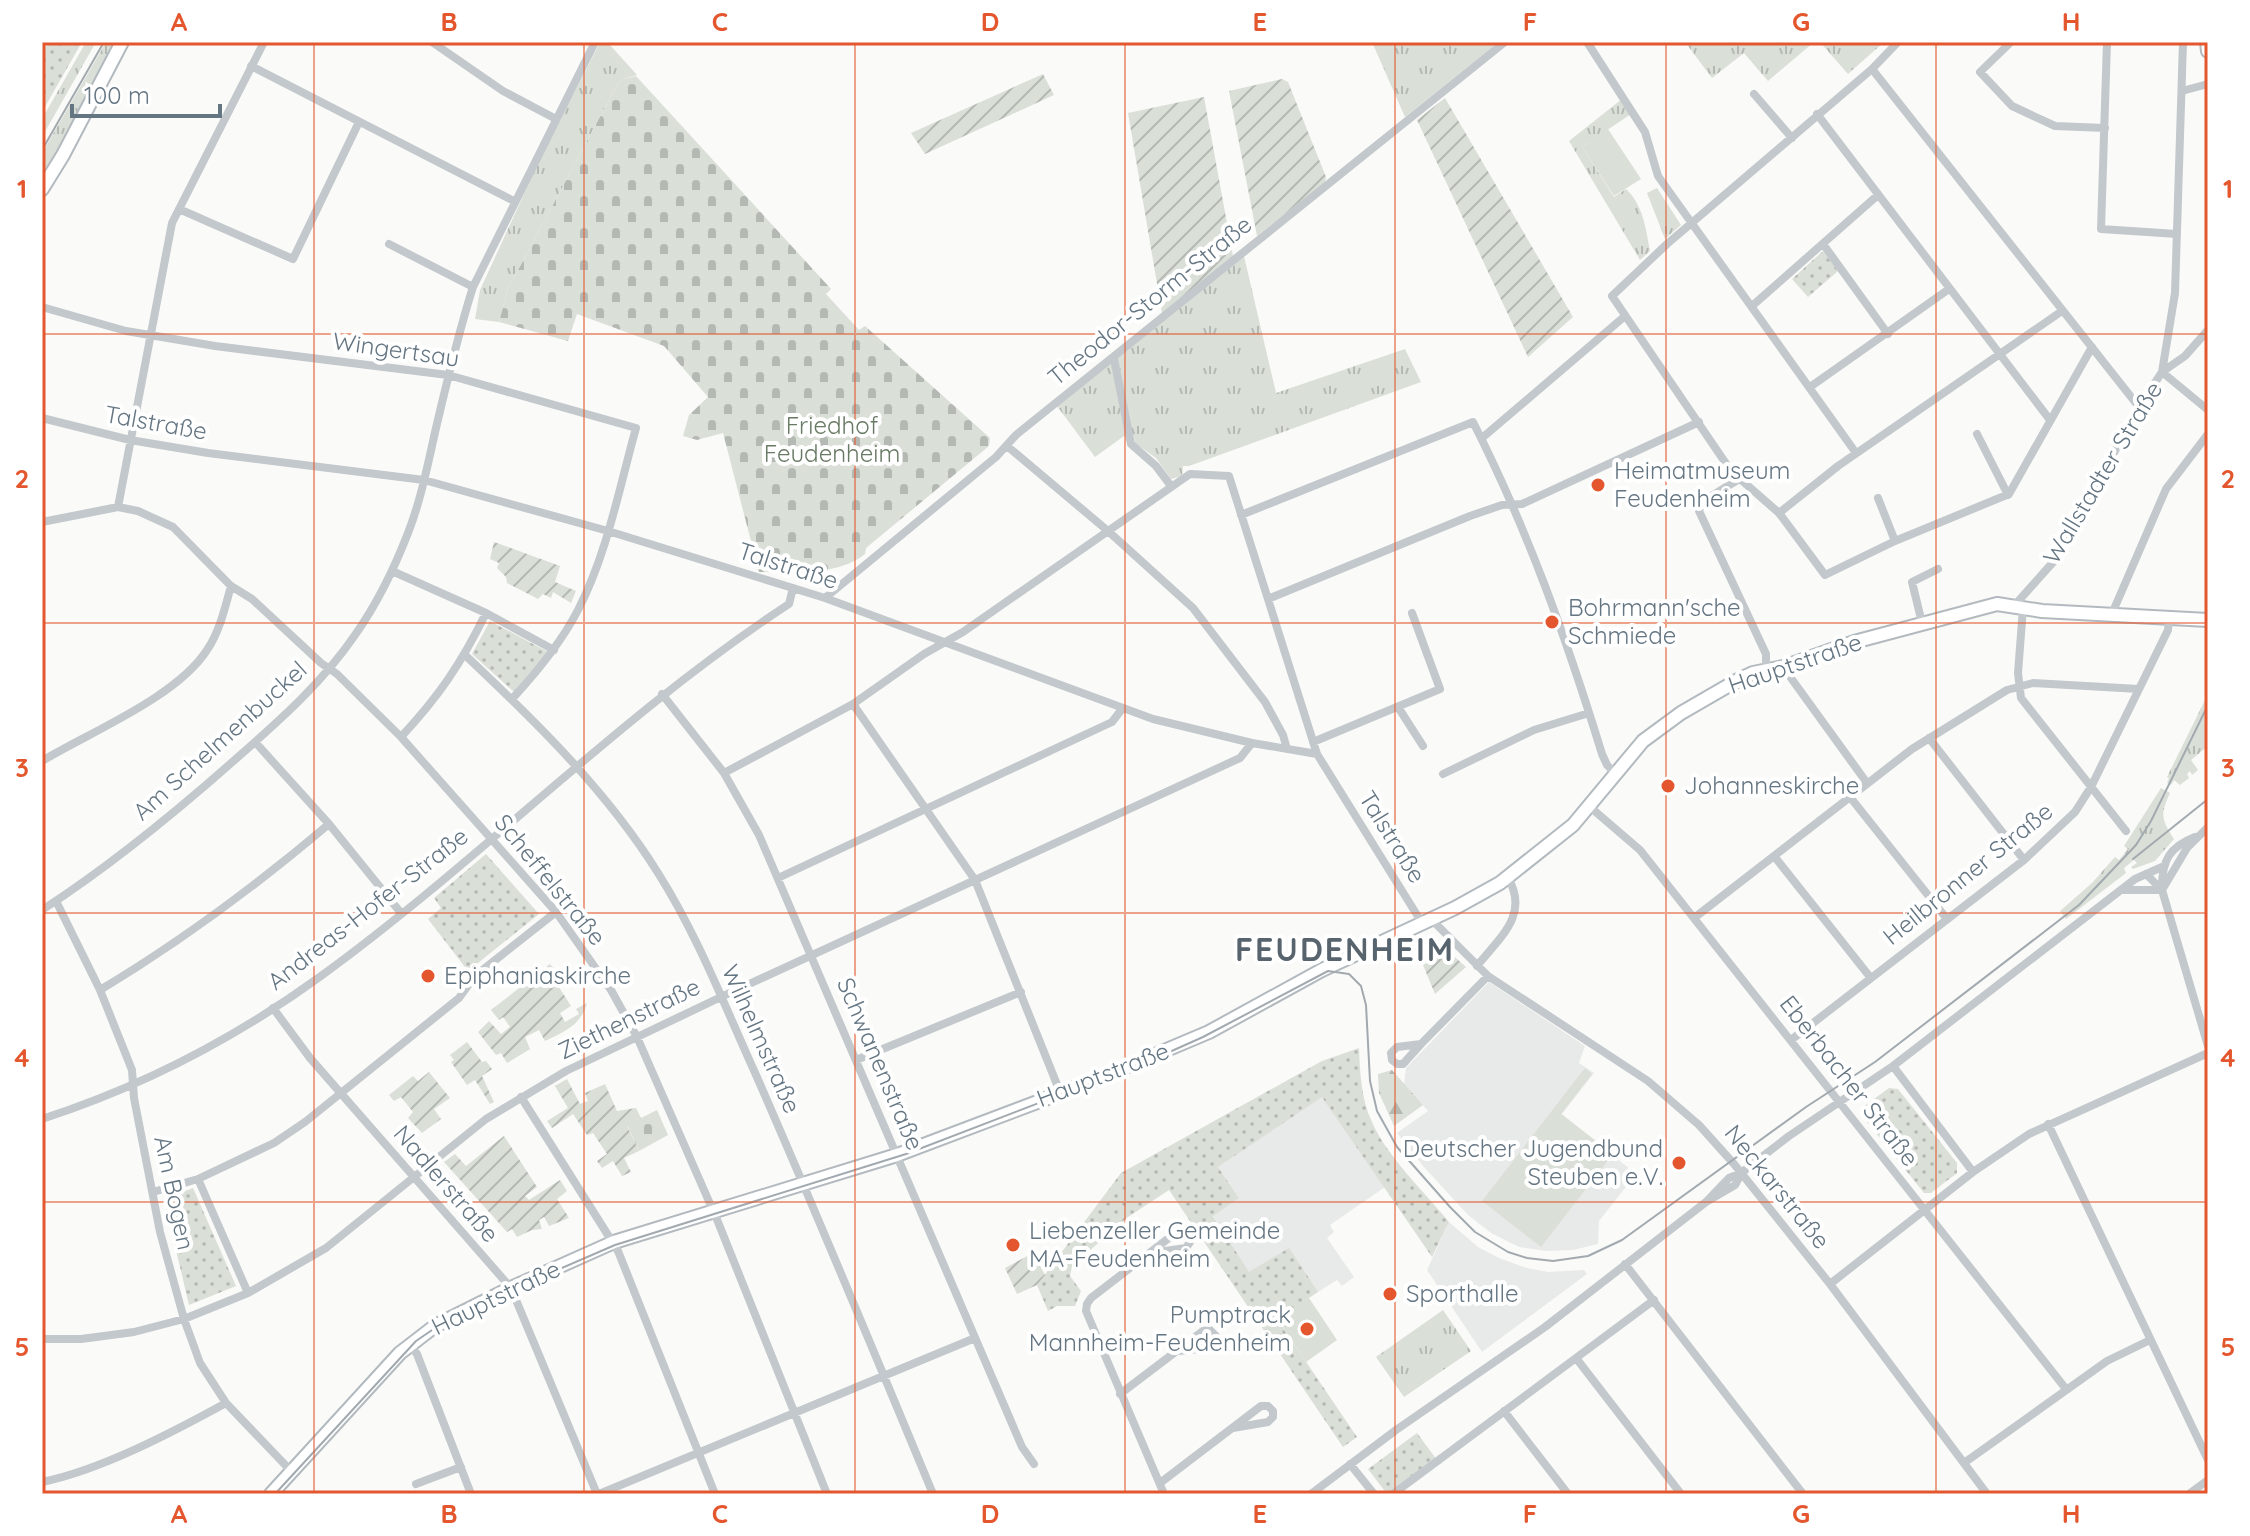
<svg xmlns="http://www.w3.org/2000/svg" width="2250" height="1536" font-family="Quicksand,sans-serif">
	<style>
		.built { fill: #e8e9e9 }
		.grass { fill: url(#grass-tufts) }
		.forest { fill: url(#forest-firs) }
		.cemetery { fill: url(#cemetery-stones) }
		.park { fill: url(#park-dots) }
		.garden { fill: url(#garden-furrows) }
		.pitch { fill: #dadfd7 }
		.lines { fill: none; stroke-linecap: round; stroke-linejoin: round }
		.secondary-casing { stroke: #b3babf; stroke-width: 16 }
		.street { stroke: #c3c8cc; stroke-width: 8 }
		.secondary { stroke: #fff; stroke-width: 12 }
		.tram { stroke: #a2aab0; stroke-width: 2 }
		.grid { fill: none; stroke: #e4572e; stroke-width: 2; stroke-opacity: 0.55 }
		.poi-dot { fill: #e4572e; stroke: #fff; stroke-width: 3 }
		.labels { text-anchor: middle; stroke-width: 8; stroke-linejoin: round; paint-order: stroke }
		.street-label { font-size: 24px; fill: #657683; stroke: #fff }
		.park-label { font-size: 24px; fill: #687a64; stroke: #fff }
		.poi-label { font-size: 24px; fill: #657683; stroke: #fff; text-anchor: start }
		.district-label { font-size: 32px; font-weight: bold; letter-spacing: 2px; fill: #57646e; stroke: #fff }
		.neatline { fill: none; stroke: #e4572e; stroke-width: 3 }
		.grid-label { font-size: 26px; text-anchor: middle; font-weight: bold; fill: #e4572e }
	</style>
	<defs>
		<pattern id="grass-tufts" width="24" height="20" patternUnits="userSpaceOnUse" patternTransform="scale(2)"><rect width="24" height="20" fill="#dadfd7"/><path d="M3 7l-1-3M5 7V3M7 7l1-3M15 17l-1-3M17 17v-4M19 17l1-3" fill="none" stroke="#b4b9b4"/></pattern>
		<pattern id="forest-firs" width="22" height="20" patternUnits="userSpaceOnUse" patternTransform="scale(2)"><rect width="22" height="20" fill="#dadfd7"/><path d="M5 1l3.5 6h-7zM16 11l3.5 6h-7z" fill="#b4b9b4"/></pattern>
		<pattern id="cemetery-stones" width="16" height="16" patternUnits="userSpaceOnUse" patternTransform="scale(2)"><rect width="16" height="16" fill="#dadfd7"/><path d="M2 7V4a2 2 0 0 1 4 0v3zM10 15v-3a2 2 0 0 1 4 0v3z" fill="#b4b9b4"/></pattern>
		<pattern id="park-dots" width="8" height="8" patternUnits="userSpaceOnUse" patternTransform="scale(2)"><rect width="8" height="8" fill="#dadfd7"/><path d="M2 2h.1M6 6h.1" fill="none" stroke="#b4b9b4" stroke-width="1.8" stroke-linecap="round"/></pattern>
		<pattern id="garden-furrows" width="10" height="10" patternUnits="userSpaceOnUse" patternTransform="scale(2)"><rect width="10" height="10" fill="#dadfd7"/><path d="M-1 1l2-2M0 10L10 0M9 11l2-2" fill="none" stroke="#b4b9b4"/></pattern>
	</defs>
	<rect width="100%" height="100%" fill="#fafaf8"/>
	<path class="built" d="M1489,982L1585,1046L1579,1063L1594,1073L1562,1114L1636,1174L1599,1221L1598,1244L1573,1250L1546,1251L1519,1247L1491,1233L1468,1215L1424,1167L1397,1133L1428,1111L1404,1084L1406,1068Z
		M1322,1096L1385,1187L1330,1225L1334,1232L1327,1238L1354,1277L1342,1286L1337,1280L1277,1318L1213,1215L1239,1198L1218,1167Z
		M1449,1222L1478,1247L1499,1258L1527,1268L1548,1272L1584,1270L1587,1274L1482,1352L1427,1270Z"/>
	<path class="grass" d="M86,42H96L42,137V119Z
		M106,42H115L42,179V153Z
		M1372,42H1499L1405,117Z
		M1685,42H1814L1768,81L1744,53L1712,78Z
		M1820,42H1884L1848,74Z
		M599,44L610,45L637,75L623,79L617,85L508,289L499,322L475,319L480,290L535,170Z
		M1622,99L1631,114L1582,147L1614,197L1626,189C1643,205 1646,229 1650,251L1640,260L1569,141Z
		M1657,188L1681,225L1665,239L1647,193Z
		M1244,256L1276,393L1405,349L1421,382L1189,466H1183L1182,476L1171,479L1156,458L1135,443L1134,436H1124L1095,457L1057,406Z
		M2208,694V746L2191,760L2198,770L2192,775L2190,771L2187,774L2189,778L2180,785L2174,780L2171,785L2167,783L2169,778L2167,777Z
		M2161,788L2170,793C2161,813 2160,818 2174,839L2155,861L2133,869L2131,867L2137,863L2134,860L2124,868L2126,873L2066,919L2060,911L2092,883L2115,857L2119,860L2128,849L2124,846Z
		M1443,1310L1471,1351L1404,1397L1376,1357Z"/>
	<path class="forest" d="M1392,1070L1423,1105L1394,1126L1379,1093L1378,1074Z"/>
	<path class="cemetery" d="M636,76L831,289L826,294L859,330L865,326L990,438L989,446L866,548L865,554C835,577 796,571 759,572L723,433L697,440L683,436L689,415L708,397L664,346L577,314L568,341L499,322L508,289L617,85L623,79Z
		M657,1110L668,1135L639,1151L627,1125Z"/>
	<path class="park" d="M52,42H82L42,112V49Z
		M1823,251L1838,271L1808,297L1792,279Z
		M490,621L548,652L514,692L472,654Z
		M486,854L539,914L468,971L428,919L441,908L434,898Z
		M1359,1048C1360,1073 1361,1099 1372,1122C1385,1154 1426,1194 1449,1222L1432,1257L1322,1097L1218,1167L1239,1198L1213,1216L1249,1272L1289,1248L1318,1292L1277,1319L1357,1437L1343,1447L1169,1190L1128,1217L1072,1266L1070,1276L1081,1291L1075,1306H1057L1048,1311L1037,1285L1121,1173L1322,1061Z
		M1889,1088L1898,1089L1957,1163V1173L1931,1193H1924L1863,1117V1107Z
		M193,1188L236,1286L189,1305L164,1199Z
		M1417,1433L1437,1460L1393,1494H1387L1368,1469Z"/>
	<path class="garden" d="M1043,74L1054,95L925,154L911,133Z
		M1282,79L1288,82L1326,177L1325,182L1257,236L1229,91Z
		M1204,97L1233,256L1162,313L1128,113Z
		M1445,98L1573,317L1528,357L1417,120Z
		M494,542L560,566L555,582L576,591L571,603L553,592L551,598L543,594L538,599L507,583L506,577L497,568L499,563L490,559Z
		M1448,951L1466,967L1435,994L1423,965Z
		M550,964L556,972L552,976L571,1006L560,1013L565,1022L579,1014L576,1009L587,1003C581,1025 564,1032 545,1041L539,1030L525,1037L530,1049L507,1063L501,1053L496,1055L478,1032L489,1021L501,1034L510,1027L503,1017L499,1020L491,1010Z
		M467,1042L482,1062L486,1061L492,1069L482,1076L494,1102L490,1104L475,1080L467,1085L451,1062L454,1060L450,1055Z
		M429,1072L450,1098L434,1109L441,1119L422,1133L408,1118L413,1112L401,1097L394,1101L389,1095L413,1076L418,1081Z
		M567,1079L580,1104L588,1101L585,1093L605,1084L617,1111L636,1108L641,1118L627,1126L639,1151L624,1158L631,1172L622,1176L613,1161L602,1168L597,1161L607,1154L593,1133L587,1135L573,1114L552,1128L547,1121L568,1108L555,1086Z
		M504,1136L537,1187L525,1196L529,1200L560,1180L567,1191L557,1199L569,1218L549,1226L544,1217L539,1220L542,1229L532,1230L517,1237L512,1229L507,1232L444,1162L455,1154L466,1166Z
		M1033,1253L1045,1275L1037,1285L1017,1294L1005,1268Z"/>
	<path class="pitch" d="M1608,129L1641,179L1614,196L1582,147Z
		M1585,1068L1592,1074L1561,1114L1613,1154L1541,1247L1482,1201Z
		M1309,1298L1337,1340L1306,1362L1277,1318Z"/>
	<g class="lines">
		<g class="secondary-casing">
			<path id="secondary" d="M2207,42L2208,51
				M42,189L63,155L122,42
				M271,1494L400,1353L435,1326L511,1288L614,1242L897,1155L1093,1081L1209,1032L1322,970L1455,908L1500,883L1573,825L1643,741L1681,713L1738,680L1753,673L1783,667L1854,642L1997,604L2042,611L2208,620"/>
		</g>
		<path class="street" d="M432,42L503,91L556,119
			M1587,42L1645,132L1658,176L1856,453
			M1898,42L1872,69L1667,244L1612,296L1731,471L1779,513L1825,575L1895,541L2009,494L2092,347
			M2011,42L1980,72L2012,106L2055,126L2105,128
			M2107,42L2101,229L2177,234
			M251,66L514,201
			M1872,69L2139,407
			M2182,91L2208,84
			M1754,94L1792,138
			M1817,114L2050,420
			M179,209L293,259L359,122
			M389,244L473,287
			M1823,244L1888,334
			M1752,306L1878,195
			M42,307L126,331L215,346L448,375L636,428C619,489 607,554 578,610C561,643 537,672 512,699
			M2208,330L2185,356L2162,372L2208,410
			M1114,359L1131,444L1156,466L1171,486
			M1810,387L1949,289
			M42,418L130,440L208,453L424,480L608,531L825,598L1153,719L1252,743L1317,754
			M1977,434L2008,495
			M1482,438L1625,316
			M1007,446L1108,531L1193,608L1265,702L1283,735L1287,749
			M1739,479L1702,502L1699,511L1766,654V671
			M1878,498L1895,541
			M118,507L172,223L264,42
			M1779,513L1838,466L2062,311
			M1241,515L1473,422C1527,528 1567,640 1602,754L1607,765L1615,773
			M42,522L118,507L138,511L173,527L231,586L252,599L321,663L337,674L401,737L556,912L611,990L637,1037L718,1222L827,1494
			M392,571L486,613L554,650
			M825,598L996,457L1016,435L1505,42
			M1268,599L1470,516L1502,505L1522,504L1699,422
			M2014,606L2055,560L2139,407L2162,372L2175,293L2183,42
			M2023,608L2018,673L2021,698L2126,831
			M2111,616L2166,489L2208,434
			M1922,623L1912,582L1938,569
			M465,655C535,721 607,791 658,873C698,936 725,1007 756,1075C817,1214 875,1354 933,1494
			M1783,667L1867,783
			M662,694L724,773L759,835L1022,1447L1034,1464
			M853,704L975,880L1060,1092
			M1398,707L1423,746
			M401,737C439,696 461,664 486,613
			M1929,738L2024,860
			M255,742L329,824L401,913
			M1313,742L1440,689L1412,613
			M42,761C90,732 177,697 207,650C220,631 225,607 231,586
			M724,773L853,704L924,654L963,632L1190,474L1229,476L1317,754L1422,923
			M1443,774L1534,730L1589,713
			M1850,797L1947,919
			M1590,807L1640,850L2066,1389
			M1774,856L1870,977
			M2146,874L2162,890L2208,1046
			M778,878L1112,722L1122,709
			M2162,887C2162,861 2169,847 2195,837
			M2122,890H2162
			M2162,890L2187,848L2208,827
			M56,901L100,990L132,1070L134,1098L160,1232L184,1319L200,1363L226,1403L292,1472
			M42,910C112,865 176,812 238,757C280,720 323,682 355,635C377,604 394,569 408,533C421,500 428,463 436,428C447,381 458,334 473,287L595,42
			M1694,918L1912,749L2007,690L2033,683L2139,689
			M1431,919L1488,976L1648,1081L1699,1125L1734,1164L1830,1284L1987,1494
			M1477,966C1499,938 1530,915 1508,878
			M100,990C182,941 257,885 329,824
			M273,1008L310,1058L511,1288L597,1494
			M1791,1040L2024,860L2075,812L2091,787L2168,630L2169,619
			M1421,1044L1403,1064H1397L1392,1060L1391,1053L1397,1047L1421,1044L1488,976
			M856,1060L1021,992
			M1893,1066L1973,1172
			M521,1097L618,1251L715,1494
			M42,1119C141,1087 237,1037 321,976C482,859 622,713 789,604L793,588
			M2048,1124L2208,1460
			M198,1179L248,1293
			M153,1192L198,1179L274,1143L305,1122L459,998L475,976L556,912
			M1706,1202L1729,1178L1741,1173L1789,1136L1893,1066L2135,879L2162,867
			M1151,1253L1186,1248L1190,1242L1191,1236L1186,1231H1178L1091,1298L1087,1304L1086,1311L1164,1494
			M1625,1264L1803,1494
			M1830,1284L1973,1172L2029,1134L2208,1053
			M42,1339H81L134,1332L184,1319L248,1293L326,1248L486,1119L566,1071L721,997L1240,758L1252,743
			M409,1344L417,1354L471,1494
			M1576,1358L1681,1494
			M1120,1394L1203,1331L1210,1330L1216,1336V1343L1210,1348L1178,1351
			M1504,1411L1568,1494
			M1964,1463L2107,1361L2150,1340
			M1350,1464L1374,1494
			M42,1482C101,1470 173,1432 226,1403
			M1160,1483L1261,1406H1268L1273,1411V1417L1268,1422L1233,1428
			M416,1484L461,1467
			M599,1494L975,1338
			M1311,1494L1396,1430L1545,1327L1706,1202L1735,1185L1741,1174
			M1393,1494L1654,1300
			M2189,1494L2208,1480"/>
		<use href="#secondary" class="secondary"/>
		<path class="tram" d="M42,150L104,42
			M2133,859L2208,799
			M275,1494L416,1341L435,1328L511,1290L615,1245L906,1154L1156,1058L1203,1037L1328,971L1349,974L1361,986L1366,1005L1370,1081L1377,1111L1397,1147L1450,1207L1475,1232L1508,1252L1527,1258L1553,1261L1588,1256L1622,1240L1806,1107L1875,1062L2079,905L2136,845L2151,821L2208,705"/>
	</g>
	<path class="grid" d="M314,42V1494M584,42V1494M855,42V1494M1125,42V1494M1395,42V1494M1666,42V1494M1936,42V1494M42,334H2208M42,623H2208M42,913H2208M42,1202H2208"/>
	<g class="poi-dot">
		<circle cx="1598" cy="485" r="8"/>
		<circle cx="1552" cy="622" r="8"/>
		<circle cx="1668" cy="786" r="8"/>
		<circle cx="428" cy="976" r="8"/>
		<circle cx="1679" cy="1163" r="8"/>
		<circle cx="1013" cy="1245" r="8"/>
		<circle cx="1390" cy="1294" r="8"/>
		<circle cx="1307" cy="1329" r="8"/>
	</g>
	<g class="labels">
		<g class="street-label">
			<text transform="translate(1150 301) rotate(-39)" y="8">Theodor-Storm-Straße</text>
			<text transform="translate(396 350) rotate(8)" y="8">Wingertsau</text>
			<text transform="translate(156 423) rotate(10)" y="8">Talstraße</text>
			<text transform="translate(2103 473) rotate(-59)" y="8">Wallstadter Straße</text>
			<text transform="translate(788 566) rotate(18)" y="8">Talstraße</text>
			<text transform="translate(1795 664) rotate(-19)" y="8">Hauptstraße</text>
			<text transform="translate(220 741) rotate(-42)" y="8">Am Schelmenbuckel</text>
			<text transform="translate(1392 837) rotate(58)" y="8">Talstraße</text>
			<text transform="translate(1968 874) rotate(-39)" y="8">Heilbronner Straße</text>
			<text transform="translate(550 880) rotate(51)" y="8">Scheffelstraße</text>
			<text transform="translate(368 909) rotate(-38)" y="8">Andreas-Hofer-Straße</text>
			<text transform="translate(629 1019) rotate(-26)" y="8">Ziethenstraße</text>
			<text transform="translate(761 1039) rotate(66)" y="8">Wilhelmstraße</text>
			<text transform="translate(880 1064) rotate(67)" y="8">Schwanenstraße</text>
			<text transform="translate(1103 1075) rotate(-21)" y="8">Hauptstraße</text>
			<text transform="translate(1849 1081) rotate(52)" y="8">Eberbacher Straße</text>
			<text transform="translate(446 1184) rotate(49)" y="8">Nadlerstraße</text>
			<text transform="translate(1777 1187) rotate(51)" y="8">Neckarstraße</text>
			<text transform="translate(174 1193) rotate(78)" y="8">Am Bogen</text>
			<text transform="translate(496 1298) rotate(-26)" y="8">Hauptstraße</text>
		</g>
		<g class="park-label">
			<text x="832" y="434">Friedhof<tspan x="832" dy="28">Feudenheim</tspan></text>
		</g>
		<g class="poi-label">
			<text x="1614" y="479">Heimatmuseum<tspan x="1614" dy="28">Feudenheim</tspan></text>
			<text x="1568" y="616">Bohrmann'sche<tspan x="1568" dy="28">Schmiede</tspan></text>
			<text x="1684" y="794">Johanneskirche</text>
			<text x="444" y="984">Epiphaniaskirche</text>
			<text x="1663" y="1157" text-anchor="end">Deutscher Jugendbund<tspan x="1663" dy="28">Steuben e.V.</tspan></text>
			<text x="1029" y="1239">Liebenzeller Gemeinde<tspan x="1029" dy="28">MA-Feudenheim</tspan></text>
			<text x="1406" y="1302">Sporthalle</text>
			<text x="1291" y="1323" text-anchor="end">Pumptrack<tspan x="1291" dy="28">Mannheim-Feudenheim</tspan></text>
		</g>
		<g class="district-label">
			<text x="1345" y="961">FEUDENHEIM</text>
		</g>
	</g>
	<rect width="2250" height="1536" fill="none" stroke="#ffffff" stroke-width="88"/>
	<path d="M72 104v12h148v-12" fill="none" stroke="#657683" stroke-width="4"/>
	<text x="84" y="104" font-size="24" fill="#657683" stroke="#ffffff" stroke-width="6" paint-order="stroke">100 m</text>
	<rect x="44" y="44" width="2162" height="1448" class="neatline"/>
	<g class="grid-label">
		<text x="179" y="31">A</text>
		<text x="449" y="31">B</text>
		<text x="720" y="31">C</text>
		<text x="990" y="31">D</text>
		<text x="1260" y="31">E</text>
		<text x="1530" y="31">F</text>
		<text x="1801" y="31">G</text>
		<text x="2071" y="31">H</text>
		<text x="22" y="198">1</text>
		<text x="2228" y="198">1</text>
		<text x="22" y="488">2</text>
		<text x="2228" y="488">2</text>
		<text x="22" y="777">3</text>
		<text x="2228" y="777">3</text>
		<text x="22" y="1067">4</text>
		<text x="2228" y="1067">4</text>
		<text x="22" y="1356">5</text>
		<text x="2228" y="1356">5</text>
		<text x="179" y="1523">A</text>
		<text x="449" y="1523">B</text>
		<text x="720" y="1523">C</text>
		<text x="990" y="1523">D</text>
		<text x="1260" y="1523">E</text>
		<text x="1530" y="1523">F</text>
		<text x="1801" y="1523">G</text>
		<text x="2071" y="1523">H</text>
	</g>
</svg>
